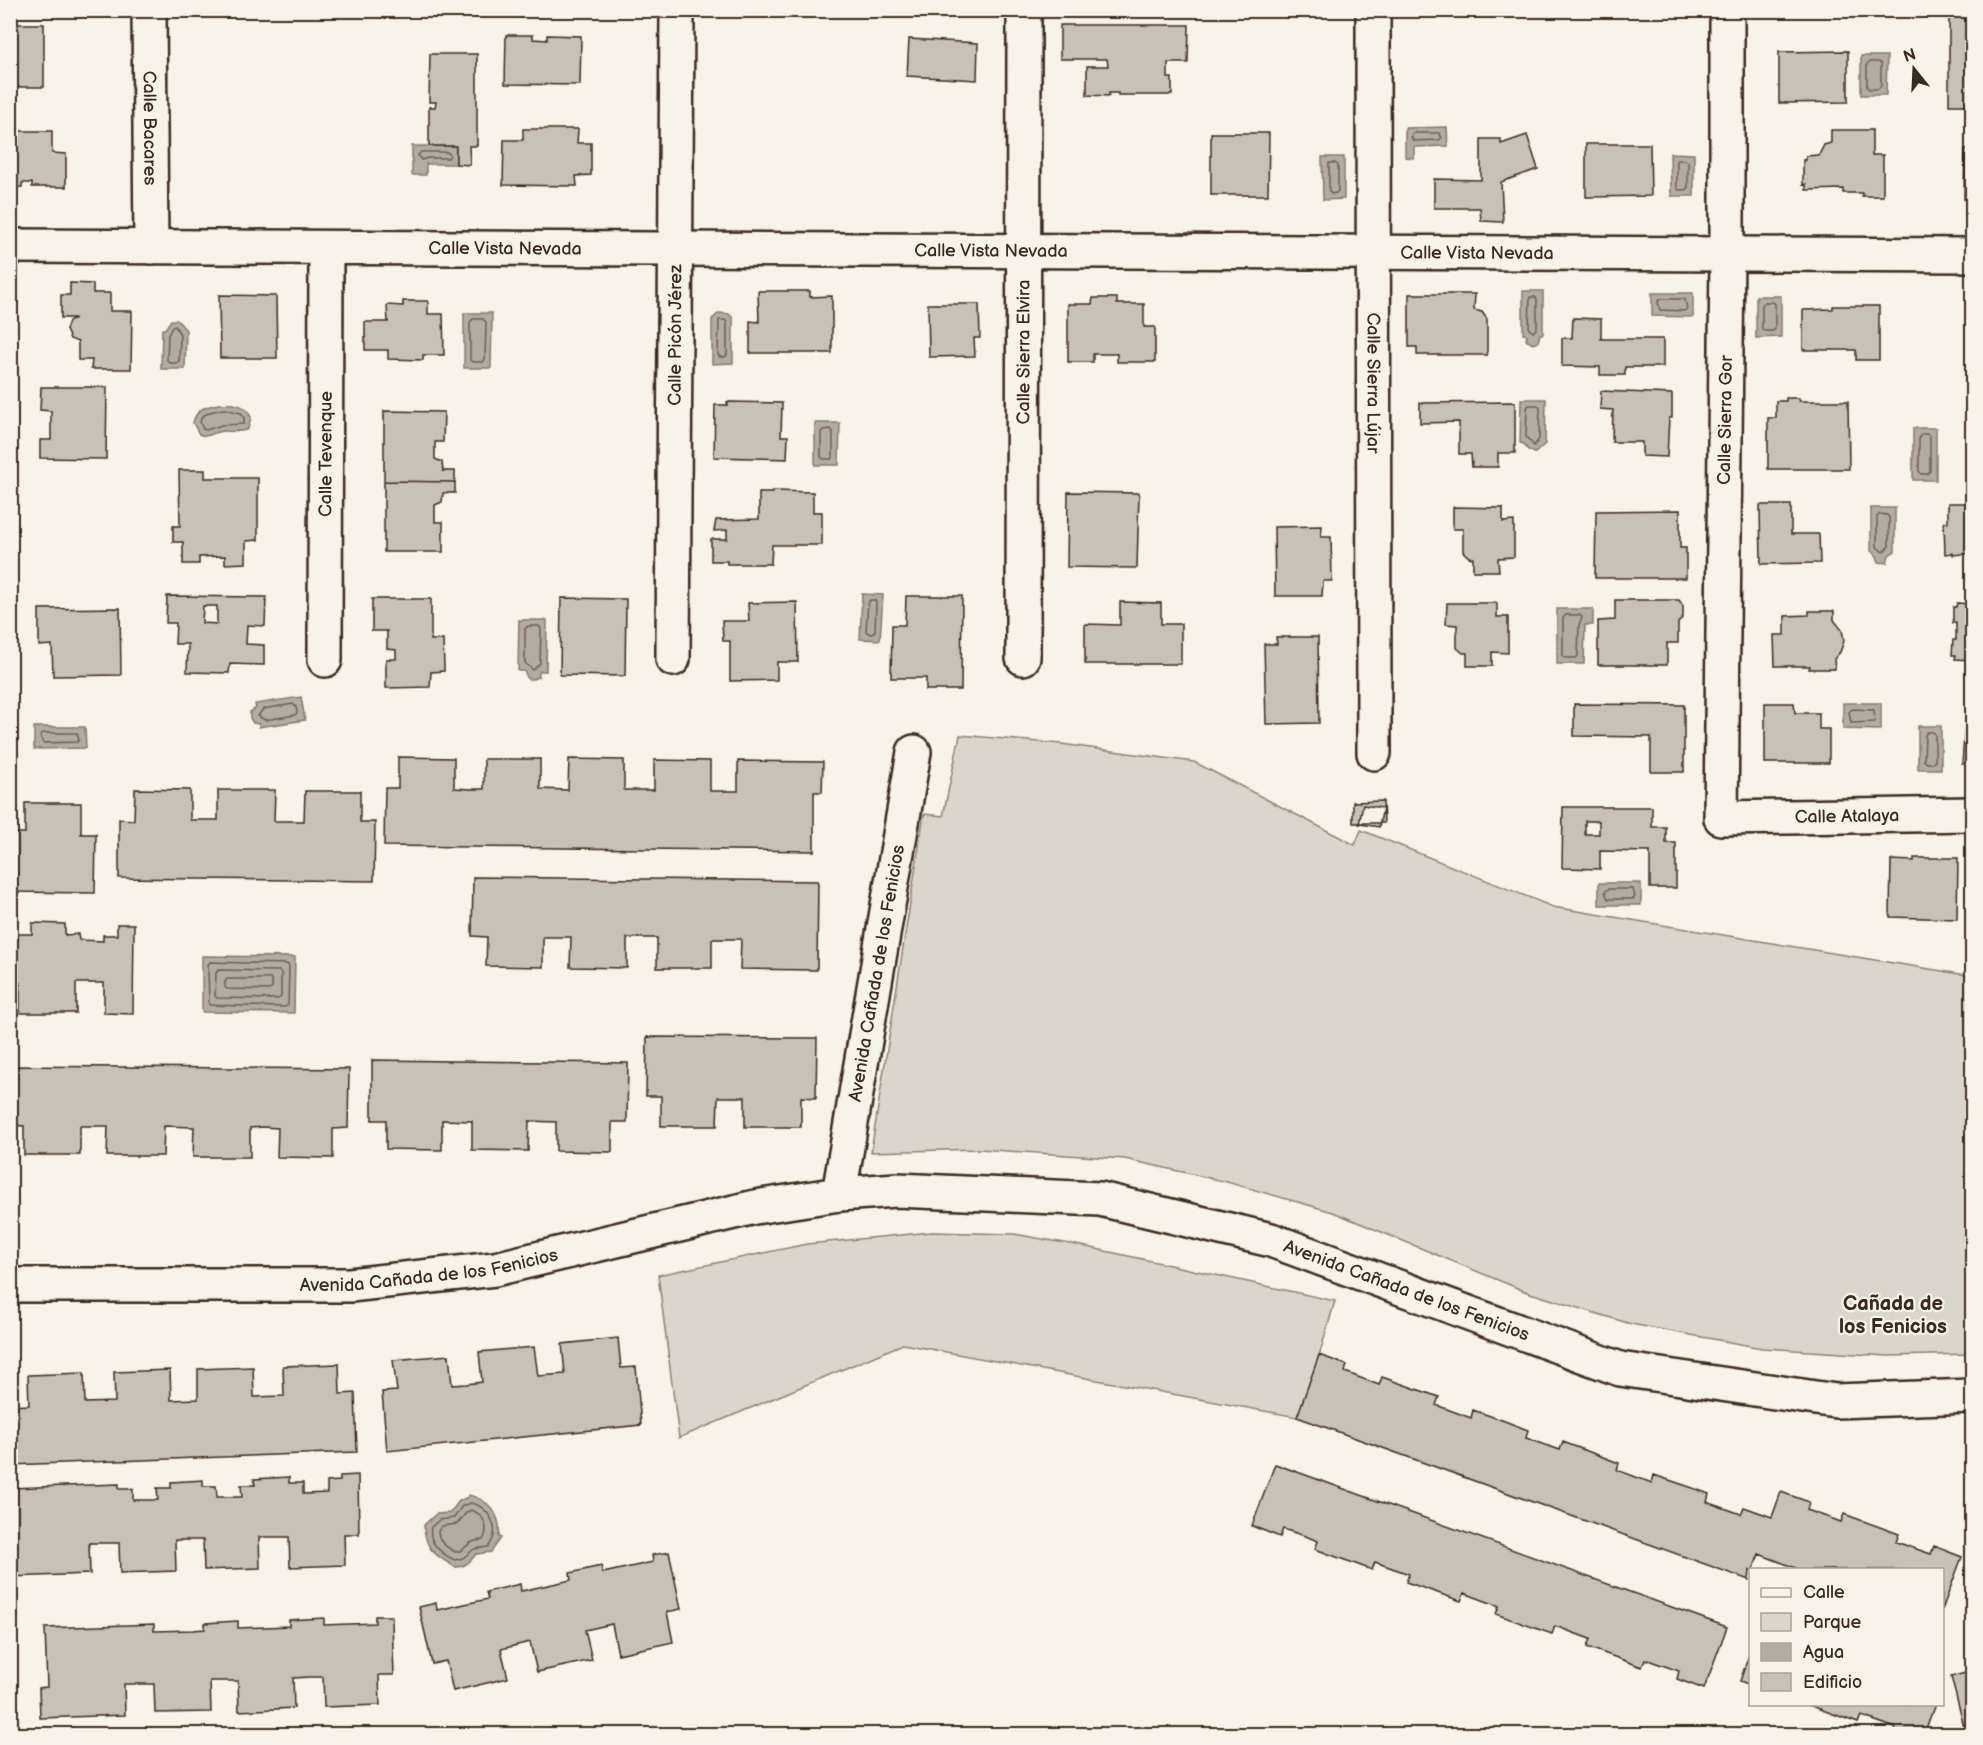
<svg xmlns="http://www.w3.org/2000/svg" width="1983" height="1745" font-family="'Balsamiq Sans',sans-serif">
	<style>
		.green { fill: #dbd6cb; stroke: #8b8074; stroke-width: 1.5 }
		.water { fill: #b4aca0; stroke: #84786c; stroke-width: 1.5 }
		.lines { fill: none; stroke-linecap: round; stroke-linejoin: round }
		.shore { stroke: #6b5e52; stroke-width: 1.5 }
		.building { fill: #c8c1b6; stroke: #3b2a1e; stroke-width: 1.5; fill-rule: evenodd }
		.minor-casing { stroke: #3b2a1e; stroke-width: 38 }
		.minor { stroke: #f7f3e8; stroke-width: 33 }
		.labels { text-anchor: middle; stroke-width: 4.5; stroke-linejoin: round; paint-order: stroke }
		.street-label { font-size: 18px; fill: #3b2a1e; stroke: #f7f3e8 }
		.neighbourhood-label { font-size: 20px; font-weight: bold; fill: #3b2a1e; stroke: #f7f3e8 }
	</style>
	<rect width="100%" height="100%" fill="#f7f3e8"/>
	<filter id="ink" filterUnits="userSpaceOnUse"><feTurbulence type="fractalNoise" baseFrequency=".0167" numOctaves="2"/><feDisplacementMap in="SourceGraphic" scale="12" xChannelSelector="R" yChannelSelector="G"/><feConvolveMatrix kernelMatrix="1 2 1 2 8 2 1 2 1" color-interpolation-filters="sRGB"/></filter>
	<g filter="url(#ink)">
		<path class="green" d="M960,735L1061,744L1194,762L1355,845L1361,830L1553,907L1972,976V1354L1888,1356L1762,1348L1631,1324L1527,1292L1333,1212L1227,1182L1125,1159L979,1149L871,1152L924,814L943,816Z
			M932,1232L1014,1234L1087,1247L1335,1301L1317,1363L1297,1417L903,1344L679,1438L658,1275L807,1244Z"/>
		<path class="water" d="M1861,56H1887L1886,95H1861Z
			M1447,127L1448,146L1414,147V158L1405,157V128Z
			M412,146H456V164H426V175H412Z
			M1670,153L1694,154V196H1671Z
			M1322,157H1344V199L1323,200Z
			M1523,291H1543V334H1540L1538,342L1533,344L1526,340L1527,335L1523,334Z
			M1652,293H1693V317L1652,316Z
			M1756,296H1781V337L1756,338Z
			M464,313H492L491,368H464Z
			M719,313L729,314L733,318V363L712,364V319Z
			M171,320H177L186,330L185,369H161L162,329H165Z
			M1521,399H1546L1545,444L1535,453L1528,450L1524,444L1520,443Z
			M219,404C232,403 245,403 251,417L248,429C238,434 228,429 218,432C210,434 207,438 199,434L193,423C196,409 206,406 219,404Z
			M815,423H840L839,465H815Z
			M1913,428H1936V480H1913Z
			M1871,508H1895V551L1889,555L1887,563L1879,562L1877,556L1871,551Z
			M862,594L883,595L880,640L860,639Z
			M1557,609H1593V625H1585L1584,664H1557Z
			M519,620H547L546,671H540L538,677L533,679H528L524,671H518Z
			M301,697L305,720L259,727V724L253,723L250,718V712L256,708L255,704Z
			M1843,703H1881V730L1843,729Z
			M1918,726H1941V769H1918Z
			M34,727H85L86,748L34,749Z
			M1599,883H1641V905H1599Z
			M202,956L295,957L294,1013L202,1012Z
			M468,1495C488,1499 502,1514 499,1537L501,1538L491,1552L476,1554C471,1561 464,1568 455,1567C435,1555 425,1550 424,1525L436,1514L450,1513L459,1501L468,1497Z"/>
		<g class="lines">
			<path class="shore" d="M1870,62H1878L1881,64V86L1878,89H1869L1867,87V64Z
				M1414,133H1439L1442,138L1439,140L1413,141L1411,136Z
				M421,152H447L450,155L448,158H428L421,160L418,155Z
				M1677,160H1685L1688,162V187L1686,190H1679L1677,188Z
				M1329,163H1335L1338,165V191L1336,193L1331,194L1329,191Z
				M1530,297H1535L1537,299V328L1533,332L1529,329Z
				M1660,299H1685L1687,309L1684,311L1660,310L1658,302Z
				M1765,302H1773L1775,304V329L1773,331H1765L1762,329V305Z
				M473,319H483L486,322L485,359L483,362H473L470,360V322Z
				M719,320H725L727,322V355L725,357H720L718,355Z
				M175,326L180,334L179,361L177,363H170L167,360L168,335L172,327Z
				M1529,405H1537L1540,408L1539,439L1534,446L1526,437L1527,408Z
				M224,409L241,413L244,418V424L222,425L206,430L203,429L200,422L202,416L213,411Z
				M823,430L831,429L833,432V456L831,459H823L821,457V432Z
				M1922,434H1927L1930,437V471L1927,474H1921L1919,471V437Z
				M1880,514L1887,515L1889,517V546L1883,552L1877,547V517Z
				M870,600H875L876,603L875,631L872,634L868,633L866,631L868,603Z
				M1566,615H1580L1582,618L1579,625L1578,656L1576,658H1565L1563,656V618Z
				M528,626H539L541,629L540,663L533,670L525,663V629Z
				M293,704L296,707L297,713L295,715L265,720L258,716L263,709Z
				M1852,709L1874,710L1875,722L1851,723L1849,712Z
				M1927,732H1933L1935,734V761L1933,763H1927L1924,761L1925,735Z
				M43,733H77L79,740L77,742L43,743L40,736Z
				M1608,889H1633L1635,897L1633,899H1608L1605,892Z
				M210,962L287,964L289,966L288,1005L285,1007L209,1005L208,965Z
				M218,970L279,971L281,973V997L278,999L217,998L215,996L216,973Z
				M227,979H270L272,982V988L269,990L227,989L225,987V982Z
				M471,1503C491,1507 502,1532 488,1547L474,1549L463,1558L455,1560C441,1554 428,1543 431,1527L439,1520L454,1518L462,1506Z
				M471,1510C484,1514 490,1528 483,1540C466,1540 468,1550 456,1552C447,1548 438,1541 438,1531L442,1526L457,1524L466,1513Z"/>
		</g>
		<path class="building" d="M1949,10H1972V105H1949Z
			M10,24H44V87H10Z
			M1060,25H1189L1188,63H1168V78H1172V95H1118V93H1109V96L1087,95V66H1108L1107,59H1060Z
			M506,35H533V39L547,40V35L581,36L580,85L505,84Z
			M909,39L978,43L977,80L907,76Z
			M1848,51V102L1779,103V52Z
			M430,54H477V146H469L470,165L456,164V146H429V107H435L436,102H429Z
			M523,129H578L577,143H591V175L576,176L577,186L503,185L504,140H523Z
			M1831,130H1872V155H1883V196H1862V193H1843V189L1806,190V184L1803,185V160H1806V156L1819,155L1824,145L1831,143Z
			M10,131H52V153L66,154V187H32V183H22V187H10Z
			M1211,133H1269L1268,195H1211Z
			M1527,135L1538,169L1501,182L1503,222L1481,221L1480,208H1434V179L1481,180V139H1501V144Z
			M1586,144H1650L1651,196L1586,197Z
			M1965,149H1972V201H1964Z
			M70,283L93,284V293H110V311H132L131,369H91L92,360H78V342L70,339L66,330L69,321L75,318H61V295H70Z
			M758,291H810V297L832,296V353H750V321L759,322Z
			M1409,294H1475L1474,310L1482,312L1487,319V355H1417V347H1409Z
			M219,295L276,296L277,358H220Z
			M1093,298H1117V304H1144V327H1155V362H1117V354H1093V362H1068V304H1092Z
			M403,301H428V314H443L444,355H423V360L388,359V350H365V322H388L387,305L403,306Z
			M928,304H979L980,338H974L975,356L929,357Z
			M1833,306H1879V360H1856V350H1803V310L1833,309Z
			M1573,318L1601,319V339H1663V367H1625V375H1600V367L1562,366V338H1572Z
			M41,387H107L106,459L40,458V440H51V411L40,410Z
			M1601,391L1672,394V418H1669L1667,457L1642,456V442H1612L1613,410L1600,409Z
			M1786,398H1799V401H1848L1849,469H1768V418H1776V401H1786Z
			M727,402L782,403L781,436H788L787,459L714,457L715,405H728Z
			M1515,402V453H1498V467H1472L1471,454H1459V422L1420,423V403Z
			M384,411L444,412L443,442H435V459L442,462L443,471H455V482L384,481Z
			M179,470H205V478H258V540L246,541V563L225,564V556L199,557V564H183V542H173V526H180Z
			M384,481L455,482V493H443L442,502L435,505V522H443V552H384Z
			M773,491L813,492V512H822V545H772L771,564H727V561H711V539H727V530L714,531L716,520L759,519V493H773Z
			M1068,492L1139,493L1137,568L1067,567Z
			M1948,503H1972V553L1953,555V553L1945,554L1944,522H1948Z
			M1760,505H1791V534H1819L1820,563L1761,564Z
			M1453,507L1503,508V522L1514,521V557L1498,558L1499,571H1473V558L1469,557L1463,552V529H1453Z
			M1680,510V548H1686V578H1595L1596,511Z
			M1322,526L1321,537H1331L1332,581H1323L1322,596H1275L1274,527Z
			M167,596L266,597L265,626L247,625L246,644L264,645V665L230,664L229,673L187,672L188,644H175L176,623H166ZM203,606H217V624L202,623Z
			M906,596H962L961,690H926V678H891L892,625H905Z
			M561,598L626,599L625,676L560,675Z
			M372,599H431V640H443L444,666V671L431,672L430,687L386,688V659H396V650L387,649V631H372Z
			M1615,600H1679L1683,606V617L1678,623V643H1667V665H1598V621L1615,620Z
			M797,602L798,662H777V680L730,681V641H723L722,621H749L748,603Z
			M1120,602L1161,603V624H1181V664H1085V624L1120,625Z
			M1447,603H1497V617H1508V653L1492,652V666H1467V653H1463L1457,648V625L1446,624Z
			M1957,603L1972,604V660L1955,659L1956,655H1952L1953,640H1956V622L1953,623V607H1956Z
			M120,608L121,675L53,676L52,645L39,646V609Z
			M1809,611H1834V620L1842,630L1844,641L1840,652L1834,659L1835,669H1809L1810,666H1775L1774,635H1785V616L1809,615Z
			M1276,637H1318L1319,723L1266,724L1264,644H1277Z
			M1765,703H1794L1795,713H1819V729H1829V763H1765Z
			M1574,704L1684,705V772H1651V737L1574,736Z
			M1965,723H1972V764H1962Z
			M398,757L454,758V788L471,789H484V759H540V789L568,790L569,759L624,760V790H654V760L710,761V791H738V761L823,762L822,792H814V851L384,846L385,788H398Z
			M135,789L190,790V820H218V790H275L274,821H304L305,791H360V822H375L374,881L119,878V819L134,820Z
			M1383,801L1384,823H1353V802Z
			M25,803H81V834H96L95,893L10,892V833H25Z
			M1363,805L1383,808L1379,827L1359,824Z
			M1563,807H1652V827H1666V843H1676V888H1650V852L1600,851V869L1562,868ZM1585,821H1599V834H1585Z
			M1914,858H1958L1957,919L1890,917L1891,860L1914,861Z
			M473,877L818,881L817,970L740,969L741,939H712V968H657V938H627V968L570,967L571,937H543V967L486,966L487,937L472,936Z
			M32,923L65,924V935L78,934L79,940L103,941V935H117V924H134L133,1014L104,1013V983H76V1013H20V983L10,982V940L18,939V934H32Z
			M647,1037L817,1038L816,1098L801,1097V1127H745V1097H718L717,1126H661V1096H646Z
			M372,1060L628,1063L627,1122H612V1152L556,1151V1122L529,1121L528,1151L472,1150V1121L442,1120V1150L386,1149V1120H372Z
			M10,1066L349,1069L348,1128L333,1129V1158L277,1157L278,1128L263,1127L250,1128V1157H193L194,1127L164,1126L163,1156H107L108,1126H80V1155H24V1126L10,1125Z
			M618,1338L621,1368L636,1367L641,1425L387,1451L382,1392L397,1391L393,1360L449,1355L452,1385L466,1384L482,1382L479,1352L534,1347L538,1376L565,1374L562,1344Z
			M1319,1355L1347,1365L1345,1372L1379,1385L1382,1377L1439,1397L1436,1405L1471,1418L1473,1410L1502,1420L1528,1430L1526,1438L1560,1450L1563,1442L1619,1463L1617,1470L1652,1483L1654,1475L1690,1487L1709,1494L1707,1502L1741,1514L1744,1507L1772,1517L1781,1492L1809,1502L1807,1510L1841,1522L1844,1514L1899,1534L1896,1542L1931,1554L1934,1546L1962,1557L1942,1610V1570H1801L1759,1554L1753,1570H1750L1749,1580L1297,1417Z
			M339,1364L340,1394L355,1393L357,1452L10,1465V1406L29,1405L28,1375L84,1373L85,1403L115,1402L114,1372L170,1370L171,1400L198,1399V1369L253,1367L254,1397L284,1396L283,1366Z
			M1275,1464L1727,1627L1704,1689L1677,1679L1679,1671L1645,1659L1642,1667L1587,1647L1590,1639L1555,1626L1552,1634L1496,1614L1499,1606L1464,1593L1461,1601L1406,1582L1409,1574L1375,1562L1372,1570L1315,1549L1318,1541L1305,1536L1283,1529L1280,1537L1252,1526Z
			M358,1475L359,1534H344L345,1565L290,1567L289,1537H259L260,1568L204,1570L203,1540H175L176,1571L120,1573L119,1543H89L90,1574L10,1577V1547H12L10,1488L119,1484V1489H133V1500H158L157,1488H171V1482L203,1480V1486H216L217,1497H242L241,1485H255L254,1479L289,1477V1483H303V1494L327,1493V1482L340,1481V1476Z
			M669,1552L681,1609L667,1612L673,1642L618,1654L612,1624L585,1630L592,1660L537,1672L530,1642L501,1649L508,1678L453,1691L446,1661L432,1664L419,1607L436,1603L437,1610L488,1599L486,1592L520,1584L521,1591L571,1580L570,1573L601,1566L603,1573L653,1562L652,1555Z
			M375,1616H392V1622L394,1675H379L380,1705L324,1707L323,1677H309L293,1678L294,1708L239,1711L238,1681H210L211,1712L155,1713L154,1684H124L125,1715L40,1718L39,1688L47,1687L45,1628L154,1624V1631L193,1630L205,1629V1623L238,1621V1628L289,1626V1620L306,1619L324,1618V1625L375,1623Z
			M1750,1652V1685L1740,1681Z
			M1972,1671V1734H1966L1951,1677Z
			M1806,1704H1935L1924,1734H1893L1896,1728L1861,1716L1858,1723Z"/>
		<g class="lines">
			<g class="minor-casing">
				<g id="minor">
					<path id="s1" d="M149,10L151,247"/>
					<path id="s2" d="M1373,11L1374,753"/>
					<path id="s3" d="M1727,22V254L1721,818L1972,814"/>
					<path id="s4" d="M10,246L1972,255"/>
					<path id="s5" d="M1023,658L1024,10"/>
					<path id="s6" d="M673,659L677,10"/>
					<path id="s7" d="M325,660L326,248"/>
					<path id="s8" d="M839,1194L914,752"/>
					<path id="s9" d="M10,1285H350L495,1269L755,1207L839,1194L897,1190L1100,1199L1271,1240L1620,1369L1836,1401L1972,1396"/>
				</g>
			</g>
			<use href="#minor" class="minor"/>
		</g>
	</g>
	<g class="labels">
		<g class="street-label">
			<text dy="6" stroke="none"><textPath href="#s1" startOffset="118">Calle Bacares</textPath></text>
			<text dy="6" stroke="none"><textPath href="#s4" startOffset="495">Calle Vista Nevada</textPath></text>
			<text dy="6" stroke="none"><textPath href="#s4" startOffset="981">Calle Vista Nevada</textPath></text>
			<text dy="6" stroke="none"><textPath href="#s4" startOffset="1467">Calle Vista Nevada</textPath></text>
			<text dy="6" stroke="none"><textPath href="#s6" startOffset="324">Calle Picón Jérez</textPath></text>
			<text dy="6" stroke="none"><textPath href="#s5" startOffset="306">Calle Sierra Elvira</textPath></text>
			<text dy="6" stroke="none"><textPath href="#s2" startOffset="372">Calle Sierra Lújar</textPath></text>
			<text transform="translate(1725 420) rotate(-89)" y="6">Calle Sierra Gor</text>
			<text dy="6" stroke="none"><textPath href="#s7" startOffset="206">Calle Tevenque</textPath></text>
			<text dy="6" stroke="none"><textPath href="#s3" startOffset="922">Calle Atalaya</textPath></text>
			<text dy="6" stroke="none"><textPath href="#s8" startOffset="224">Avenida Cañada de los Fenicios</textPath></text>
			<text dy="6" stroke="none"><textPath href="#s9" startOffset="420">Avenida Cañada de los Fenicios</textPath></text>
			<text dy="6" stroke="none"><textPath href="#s9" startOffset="1420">Avenida Cañada de los Fenicios</textPath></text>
		</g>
		<g class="neighbourhood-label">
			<text x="1893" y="1310">Cañada de<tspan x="1893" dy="23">los Fenicios</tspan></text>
		</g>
	</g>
	<rect width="1983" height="1745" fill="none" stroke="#f7f3e8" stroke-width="36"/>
	<rect x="18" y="18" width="1947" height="1709" fill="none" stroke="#3b2a1e" stroke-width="2" filter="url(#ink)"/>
	<rect x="1749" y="1568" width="195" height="138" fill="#f7f3e8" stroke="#aca397" stroke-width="1.5"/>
	<rect x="1761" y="1588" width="30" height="9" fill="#f7f3e8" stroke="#aca397" stroke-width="1.5"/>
	<text x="1803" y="1598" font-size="18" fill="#3b2a1e">Calle</text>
	<rect x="1761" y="1613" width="30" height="18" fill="#dbd6cb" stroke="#aca397" stroke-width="1.5"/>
	<text x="1803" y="1628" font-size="18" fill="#3b2a1e">Parque</text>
	<rect x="1761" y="1643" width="30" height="18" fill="#b4aca0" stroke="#aca397" stroke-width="1.5"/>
	<text x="1803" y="1658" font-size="18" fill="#3b2a1e">Agua</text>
	<rect x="1761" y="1673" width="30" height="18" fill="#c8c1b6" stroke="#aca397" stroke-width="1.5"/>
	<text x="1803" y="1688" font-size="18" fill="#3b2a1e">Edificio</text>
	<g transform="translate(1914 69) rotate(342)" stroke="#f7f3e8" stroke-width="4.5" paint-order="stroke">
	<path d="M0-4.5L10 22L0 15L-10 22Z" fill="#3b2a1e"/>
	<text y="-9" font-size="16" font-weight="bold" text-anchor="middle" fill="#3b2a1e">N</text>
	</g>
</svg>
